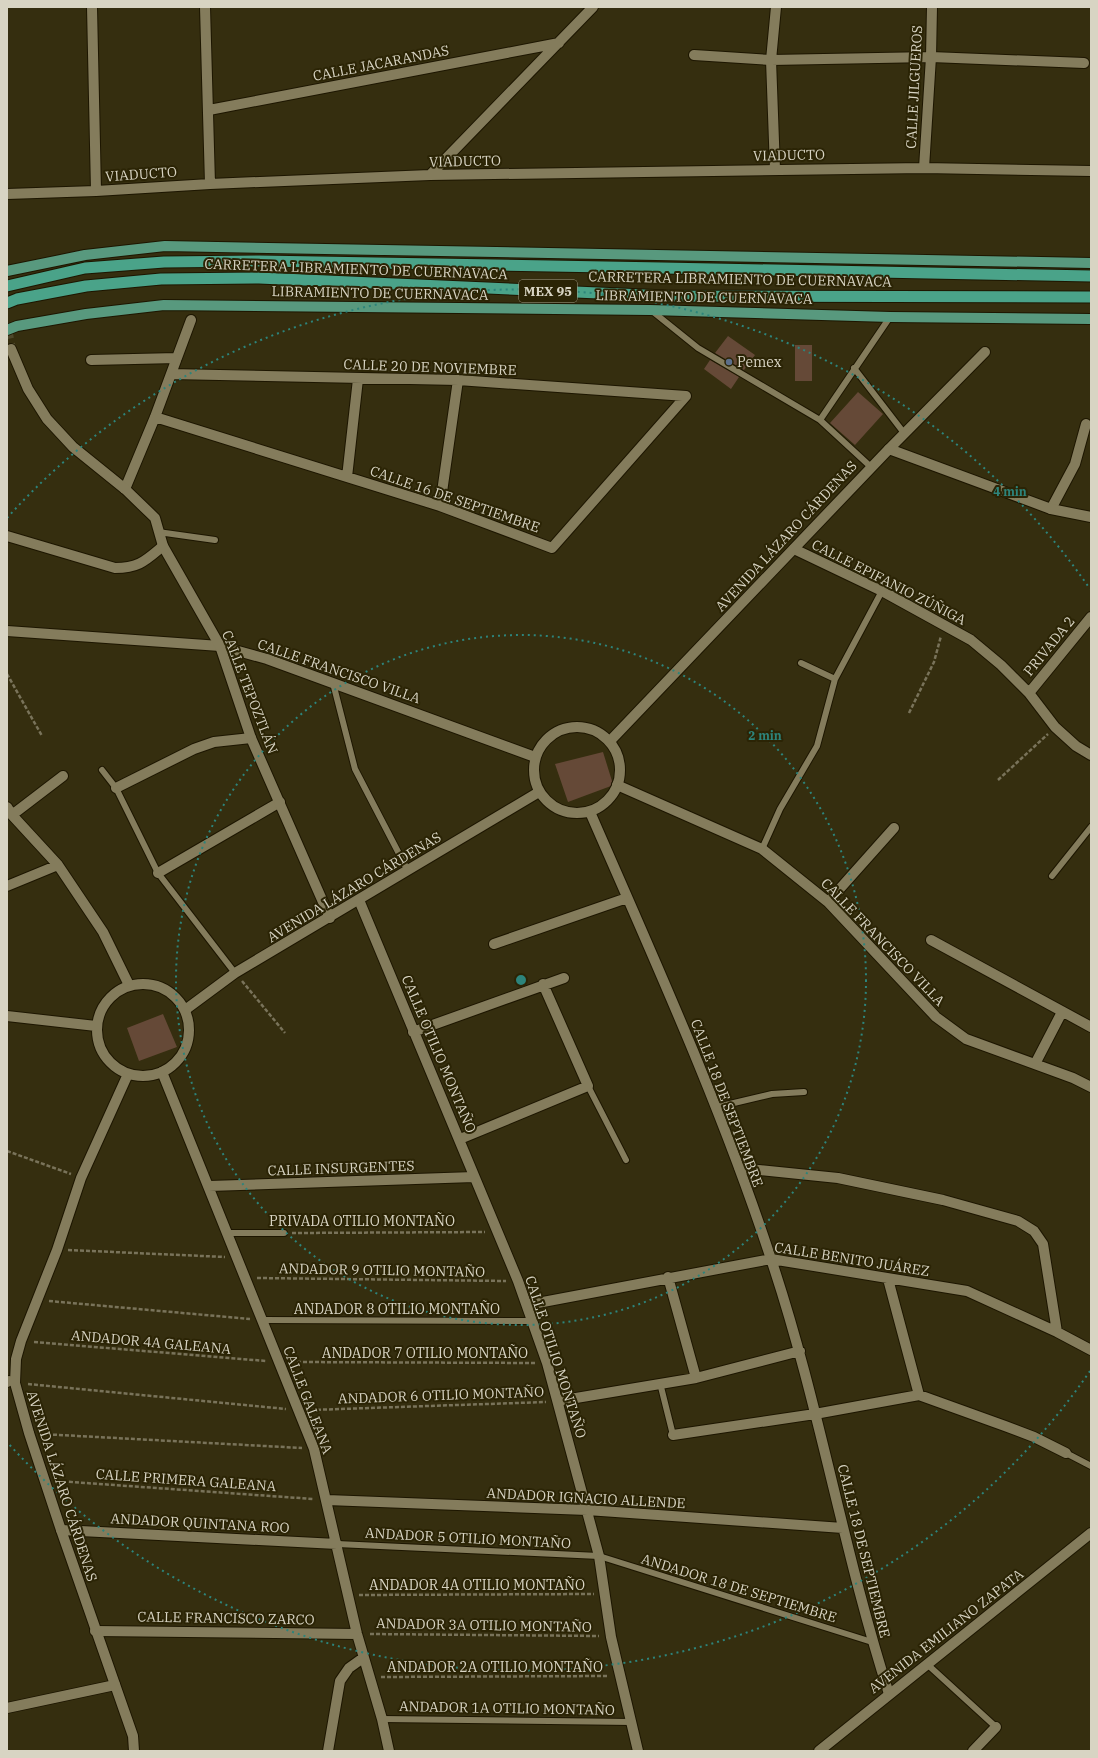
<svg xmlns="http://www.w3.org/2000/svg" width="1098" height="1758" font-family="'IBM Plex Serif',serif">
	<style>
		.building { fill: #654937 }
		.lines { fill: none; stroke-linecap: round; stroke-linejoin: round }
		.tertiary-tunnel { stroke: #4d472a; stroke-width: 10; stroke-dasharray: 10 5; stroke-linecap: butt }
		.service-casing { stroke: #1d1600; stroke-width: 8 }
		.minor-casing { stroke: #1d1600; stroke-width: 12 }
		.tertiary-casing { stroke: #1d1600; stroke-width: 12 }
		.primary-casing { stroke: #1d1600; stroke-width: 12 }
		.trunk-casing { stroke: #1d1600; stroke-width: 13 }
		.path { stroke: #79735a; stroke-width: 2.5; stroke-dasharray: 4 2; stroke-linecap: butt }
		.service { stroke: #847c5c; stroke-width: 6 }
		.minor { stroke: #847c5c; stroke-width: 10 }
		.tertiary { stroke: #847c5c; stroke-width: 10 }
		.primary { stroke: #58997e; stroke-width: 10 }
		.trunk { stroke: #4aa389; stroke-width: 11 }
		.ring { fill: none; stroke: #2d847b; stroke-width: 2; stroke-dasharray: 2 4 }
		.service-dot { fill: #5c6f8a; stroke: #2b2405; stroke-width: 1.5 }
		.labels { text-anchor: middle; stroke-width: 4; stroke-linejoin: round; paint-order: stroke }
		.shield { fill: #2b2405; stroke: #a49f8a; stroke-width: 1 }
		.shield-label { font-size: 13px; font-weight: bold; fill: #d8d4c3 }
		.street-label { font-size: 14px; fill: #d8d4c3; stroke: #2b2405 }
		.poi-label { font-size: 14px; fill: #d8d4c3; stroke: #2b2405; text-anchor: start }
		.centre { fill: #2d847b; stroke: #2b2405; stroke-width: 2 }
		.ring-label { font-size: 12px; text-anchor: middle; font-weight: bold; fill: #2d847b; stroke: #2b2405; stroke-width: 4; stroke-linejoin: round; paint-order: stroke }
	</style>
	<rect width="100%" height="100%" fill="#352e0f"/>
	<path class="building" d="M728,336L755,355L744,370L715,353Z
		M795,345H812V381H795Z
		M710,360L739,377L731,389L704,369Z
		M858,392L883,414L855,445L830,423Z
		M603,752L612,781L611,786L568,802L555,764Z
		M163,1014L177,1047L139,1061L127,1028Z"/>
	<g class="lines">
		<path class="tertiary-tunnel" d="M7,329L11,349"/>
		<g class="service-casing">
			<path id="service" d="M652,311L698,348L820,420L871,467
				M854,368L904,433
				M820,420L890,317
				M158,532L215,540
				M801,663L835,679
				M333,683L355,769L408,871
				M102,770L116,788L158,873L235,973
				M762,849L780,809L817,746L835,679L882,591
				M1052,876L1091,827
				M588,1086L626,1160
				M717,1107L772,1094L804,1092
				M228,1233H284
				M263,1320L532,1321
				M660,1383L673,1435
				M1066,1453L1091,1466
				M337,1544L599,1556L872,1642
				M928,1665L996,1727
				M382,1719L632,1722"/>
		</g>
		<g class="minor-casing">
			<path id="minor" d="M92,7L96,191
				M205,7L210,184
				M694,55L771,60L931,57L1084,63
				M209,110L559,43
				M924,168L931,57L932,7
				M775,169L771,60L776,7
				M430,175L593,7
				M7,194L96,191L210,184L430,175L924,168L1091,171
				M91,360L177,358
				M171,374L458,380L686,396
				M155,417L440,506L552,548L686,396
				M889,449L985,352
				M347,477L358,379
				M125,489L155,417L191,320
				M440,506L458,380
				M1051,509L1075,464L1086,424
				M7,536L115,568C139,568 145,561 163,546
				M794,549L882,591L971,640L1001,665L1029,693L1055,727L1076,746L1091,755
				M7,631L220,646L267,659L535,757
				M1029,693L1091,617
				M617,785L762,849L828,902L936,1017L966,1039L1073,1078L1091,1087
				M116,788L194,749L214,742L251,738
				M7,807L12,815L58,865L103,932L129,985
				M590,812C654,959 721,1106 771,1259C819,1402 843,1551 889,1694
				M12,815L63,776
				M158,873L280,802
				M7,886L58,865
				M359,900L518,1281L547,1363L599,1556L611,1637L638,1751
				M828,902L894,828
				M931,940L1091,1027
				M494,944L627,898
				M413,1032L564,978
				M1035,1064L1062,1012
				M162,1072L314,1449L357,1634L382,1719L389,1751
				M460,1139L588,1086L543,984
				M739,1168L838,1178L943,1200L1018,1221L1034,1231L1043,1244L1057,1332
				M209,1186L474,1177
				M668,1277L696,1378
				M888,1279L919,1395
				M527,1305L771,1259L967,1291L1057,1332L1091,1350
				M7,1382L9,1381
				M558,1401L696,1378L800,1351
				M673,1435L815,1414L919,1395L1005,1426L1034,1437L1066,1453
				M327,1500L587,1510L843,1528
				M61,1530L337,1544
				M95,1631L357,1634
				M7,1708L115,1685
				M328,1751L340,1681L349,1668L363,1658
				M973,1751L996,1727"/>
		</g>
		<g class="tertiary-casing">
			<path id="tertiary" d="M11,349L28,389L47,419L73,447L125,489L155,518L163,546L220,646L251,738L330,918
				M534 770a43 43 0 1 1 86 0a43 43 0 1 1-86 0Z
				M610,741L889,449L1051,509L1091,517
				M97 1030a46 46 0 1 1 92 0a46 46 0 1 1-92 0Z
				M185,1010L235,973L539,792
				M7,1016L96,1026
				M128,1074L81,1178L57,1250L21,1341L16,1359L15,1383L29,1433L61,1530L133,1736L134,1751
				M819,1751L1091,1533"/>
		</g>
		<g class="primary-casing">
			<path id="primary" d="M7,271L85,255L165,246L1091,263
				M7,330L17,326L86,314L164,305L650,310L890,317L1091,319"/>
		</g>
		<g class="trunk-casing">
			<path id="trunk" d="M7,286L85,268L164,262L260,261L663,268L1091,276
				M7,303L17,299L86,286L161,279L259,278L666,296L1091,297"/>
		</g>
		<path class="path" d="M7,674L42,736
			M909,713L934,662L941,636
			M998,780L1048,734
			M242,981L285,1033
			M7,1151L71,1174
			M292,1233L485,1232
			M68,1250L225,1257
			M257,1278L506,1281
			M49,1301L250,1319
			M34,1342L266,1361
			M291,1362L536,1363
			M28,1384L286,1409
			M311,1410L546,1402
			M41,1434L302,1448
			M57,1481L313,1499
			M359,1595L594,1594
			M370,1634L599,1636
			M381,1677L608,1676"/>
		<use href="#service" class="service"/>
		<use href="#minor" class="minor"/>
		<use href="#tertiary" class="tertiary"/>
		<use href="#primary" class="primary"/>
		<use href="#trunk" class="trunk"/>
	</g>
	<g class="ring">
		<circle cx="521" cy="980" r="345"/>
		<path d="M1090 1371A691 691 0 0 1 7 1442M7 518A691 691 0 0 1 1090 589"/>
	</g>
	<circle class="service-dot" cx="729" cy="362" r="4"/>
	<g class="labels">
		<rect class="shield" x="519" y="280" width="58" height="22" rx="3"/>
		<g class="shield-label">
			<text x="548" y="296">MEX 95</text>
		</g>
		<g class="street-label">
			<text transform="translate(381 63) rotate(-11)" y="5">CALLE JACARANDAS</text>
			<text transform="translate(914 87) rotate(-87)" y="5">CALLE JILGUEROS</text>
			<text transform="translate(789 155) rotate(-1)" y="5">VIADUCTO</text>
			<text transform="translate(465 161) rotate(-1)" y="5">VIADUCTO</text>
			<text transform="translate(141 174) rotate(-4)" y="5">VIADUCTO</text>
			<text transform="translate(356 269) rotate(2)" y="5">CARRETERA LIBRAMIENTO DE CUERNAVACA</text>
			<text transform="translate(740 279) rotate(1)" y="5">CARRETERA LIBRAMIENTO DE CUERNAVACA</text>
			<text transform="translate(380 293) rotate(1)" y="5">LIBRAMIENTO DE CUERNAVACA</text>
			<text transform="translate(704 297) rotate(1)" y="5">LIBRAMIENTO DE CUERNAVACA</text>
			<text transform="translate(430 367) rotate(2)" y="5">CALLE 20 DE NOVIEMBRE</text>
			<text transform="translate(455 499) rotate(19)" y="5">CALLE 16 DE SEPTIEMBRE</text>
			<text transform="translate(786 536) rotate(-47)" y="5">AVENIDA LÁZARO CÁRDENAS</text>
			<text transform="translate(889 582) rotate(27)" y="5">CALLE EPIFANIO ZÚÑIGA</text>
			<text transform="translate(1049 646) rotate(-51)" y="5">PRIVADA 2</text>
			<text transform="translate(339 671) rotate(19)" y="5">CALLE FRANCISCO VILLA</text>
			<text transform="translate(250 692) rotate(69)" y="5">CALLE TEPOZTLÁN</text>
			<text transform="translate(354 887) rotate(-31)" y="5">AVENIDA LÁZARO CÁRDENAS</text>
			<text transform="translate(883 942) rotate(46)" y="5">CALLE FRANCISCO VILLA</text>
			<text transform="translate(439 1054) rotate(67)" y="5">CALLE OTILIO MONTAÑO</text>
			<text transform="translate(727 1103) rotate(69)" y="5">CALLE 18 DE SEPTIEMBRE</text>
			<text transform="translate(341 1168) rotate(-2)" y="5">CALLE INSURGENTES</text>
			<text x="362" y="1226">PRIVADA OTILIO MONTAÑO</text>
			<text transform="translate(852 1259) rotate(9)" y="5">CALLE BENITO JUÁREZ</text>
			<text transform="translate(382 1270) rotate(1)" y="5">ANDADOR 9 OTILIO MONTAÑO</text>
			<text x="397" y="1314">ANDADOR 8 OTILIO MONTAÑO</text>
			<text transform="translate(151 1342) rotate(5)" y="5">ANDADOR 4A GALEANA</text>
			<text x="425" y="1358">ANDADOR 7 OTILIO MONTAÑO</text>
			<text transform="translate(556 1357) rotate(72)" y="5">CALLE OTILIO MONTAÑO</text>
			<text transform="translate(441 1395) rotate(-2)" y="5">ANDADOR 6 OTILIO MONTAÑO</text>
			<text transform="translate(308 1400) rotate(69)" y="5">CALLE GALEANA</text>
			<text transform="translate(186 1480) rotate(4)" y="5">CALLE PRIMERA GALEANA</text>
			<text transform="translate(62 1486) rotate(72)" y="5">AVENIDA LÁZARO CÁRDENAS</text>
			<text transform="translate(586 1498) rotate(3)" y="5">ANDADOR IGNACIO ALLENDE</text>
			<text transform="translate(200 1523) rotate(3)" y="5">ANDADOR QUINTANA ROO</text>
			<text transform="translate(468 1538) rotate(3)" y="5">ANDADOR 5 OTILIO MONTAÑO</text>
			<text transform="translate(864 1551) rotate(76)" y="5">CALLE 18 DE SEPTIEMBRE</text>
			<text x="477" y="1590">ANDADOR 4A OTILIO MONTAÑO</text>
			<text transform="translate(739 1588) rotate(17)" y="5">ANDADOR 18 DE SEPTIEMBRE</text>
			<text transform="translate(226 1618) rotate(1)" y="5">CALLE FRANCISCO ZARCO</text>
			<text transform="translate(484 1625) rotate(1)" y="5">ANDADOR 3A OTILIO MONTAÑO</text>
			<text transform="translate(946 1631) rotate(-38)" y="5">AVENIDA EMILIANO ZAPATA</text>
			<text x="495" y="1672">ANDADOR 2A OTILIO MONTAÑO</text>
			<text transform="translate(507 1708) rotate(1)" y="5">ANDADOR 1A OTILIO MONTAÑO</text>
		</g>
		<g class="poi-label">
			<text x="737" y="367">Pemex</text>
		</g>
	</g>
	<circle cx="521" cy="980" r="6" class="centre"/>
	<g class="ring-label">
		<text x="1010" y="496">4 min</text>
		<text x="765" y="740">2 min</text>
	</g>
	<rect width="1098" height="1758" fill="none" stroke="#d8d4c3" stroke-width="16"/>
</svg>
